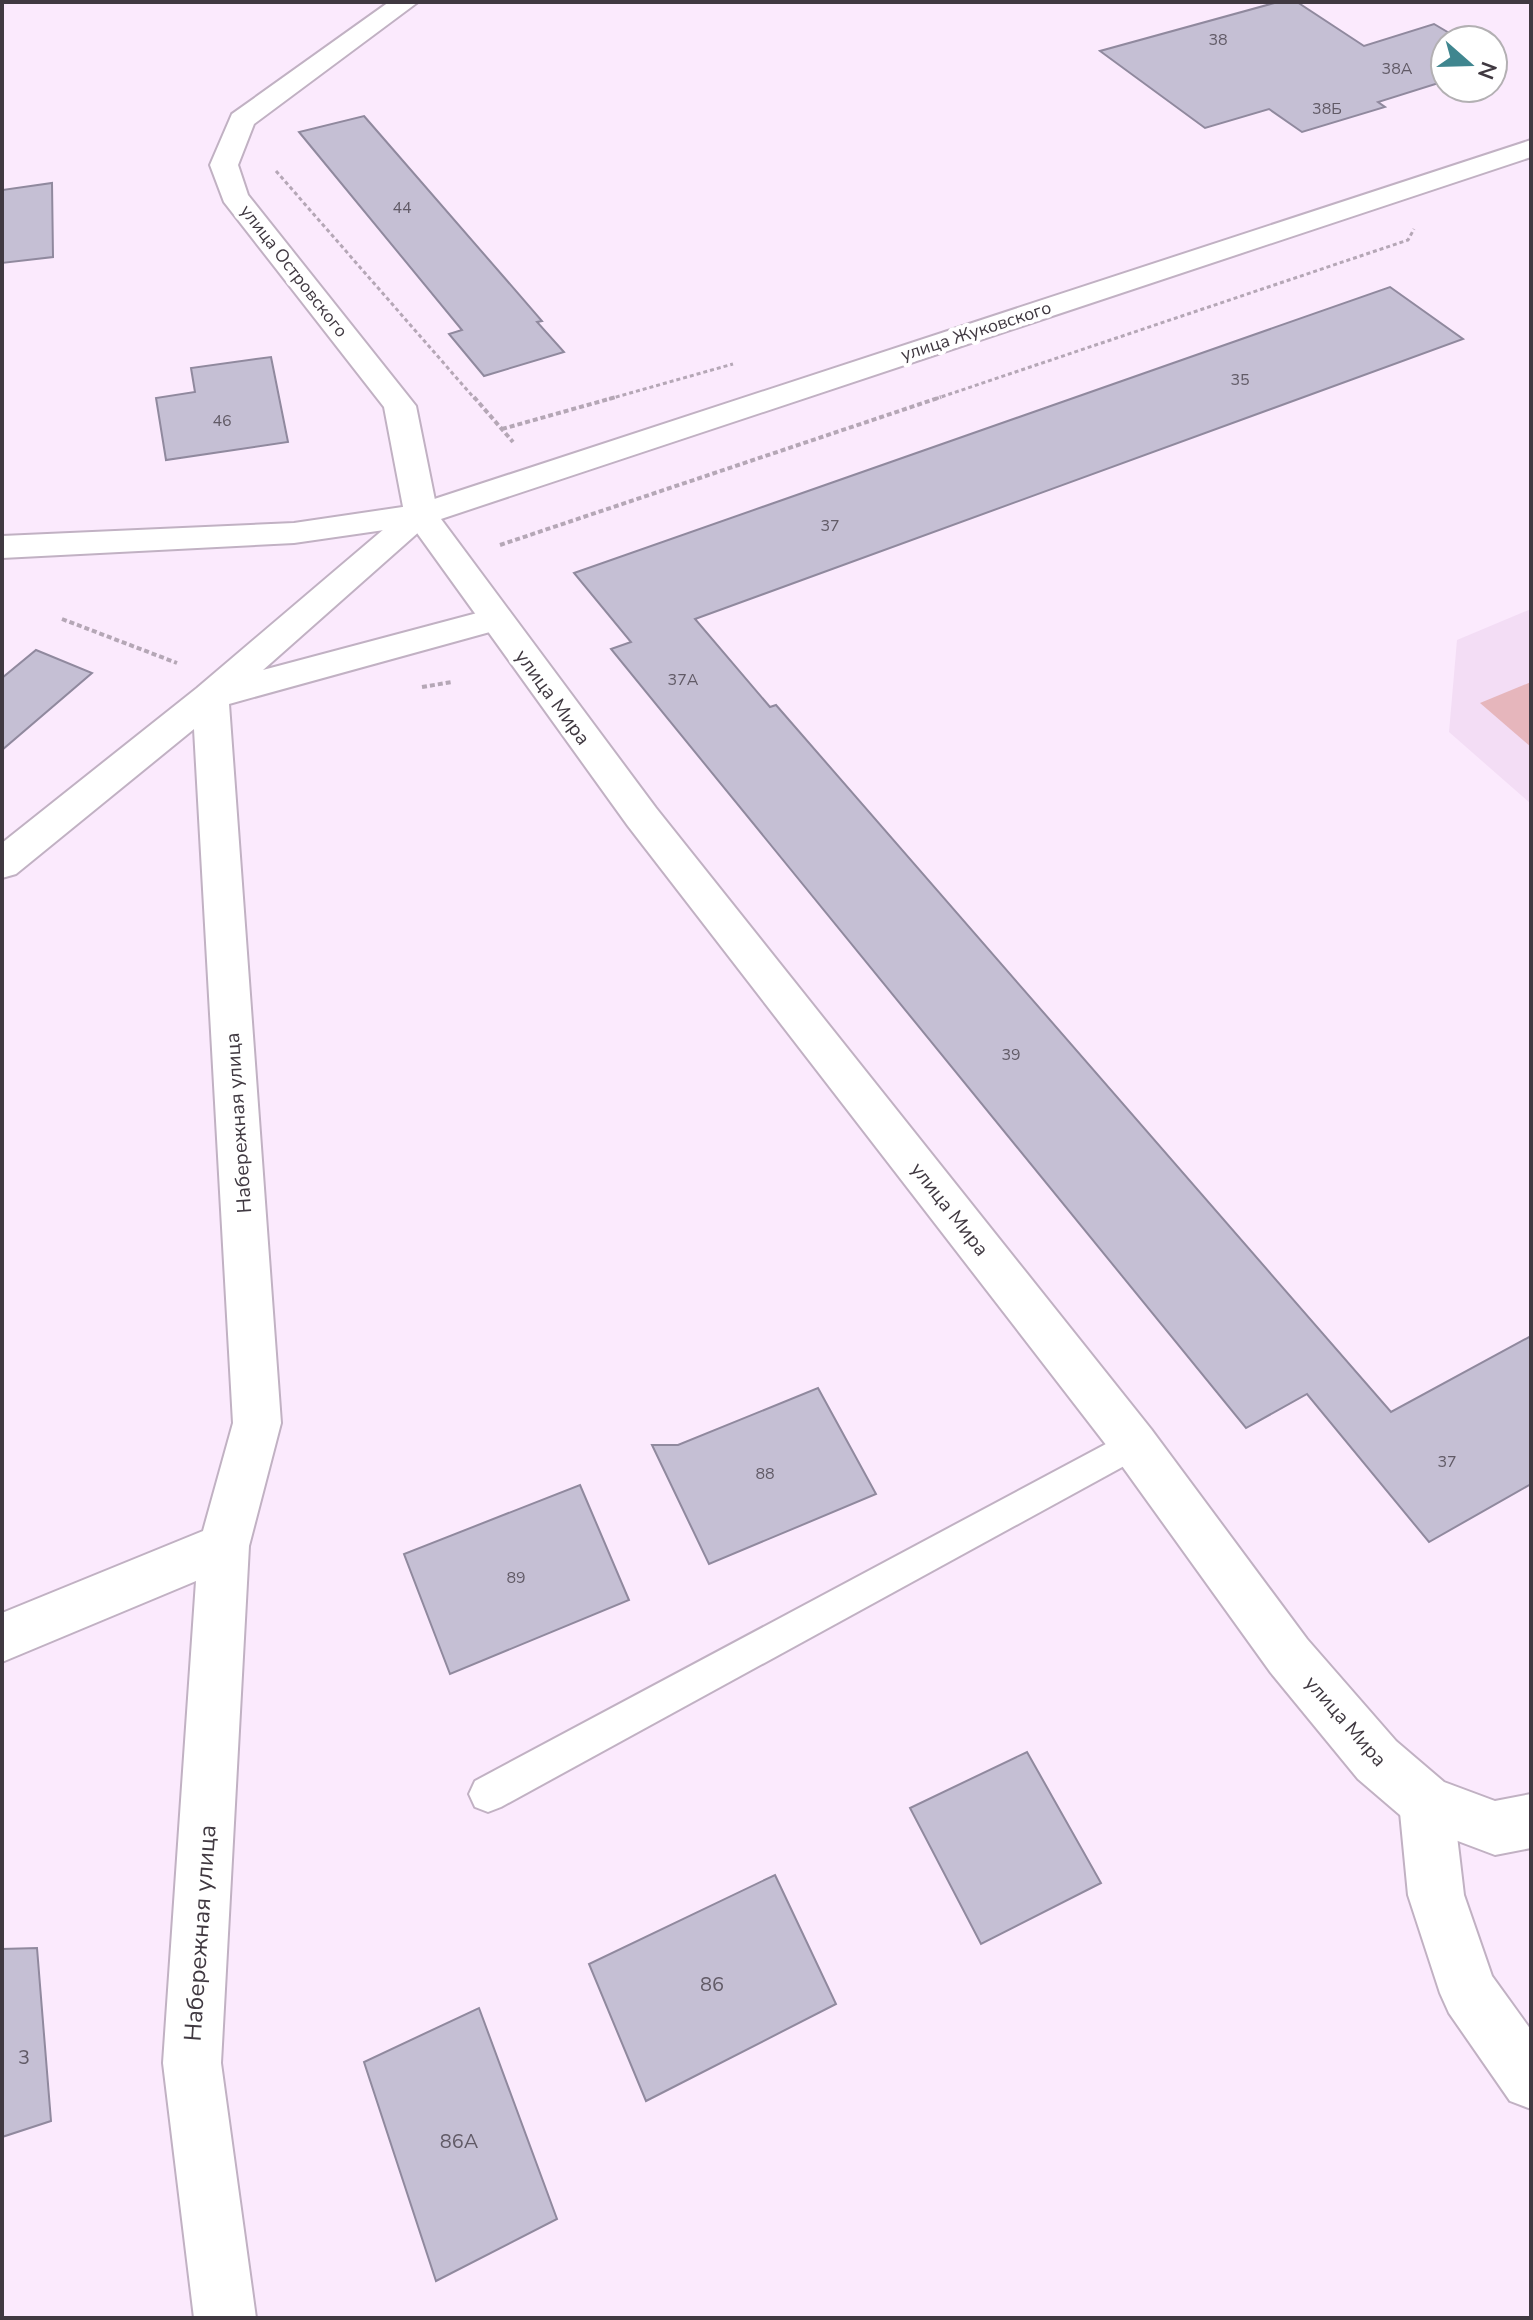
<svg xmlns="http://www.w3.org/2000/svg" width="1533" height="2320" font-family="'Nunito Sans',sans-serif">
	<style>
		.built { fill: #f3ddf5 }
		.green { fill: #e6b6bc }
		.building { fill: #c5bfd4; stroke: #90899e; stroke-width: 2 }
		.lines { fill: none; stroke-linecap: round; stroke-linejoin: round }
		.service-casing { stroke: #c1b1c3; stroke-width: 4 }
		.minor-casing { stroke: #c1b1c3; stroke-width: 4 }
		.tertiary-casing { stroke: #c1b1c3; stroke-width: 4 }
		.path-far1 { stroke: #b5a7b6; stroke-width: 3; stroke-dasharray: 4 3; stroke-linecap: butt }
		.path { stroke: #b5a7b6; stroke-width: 4; stroke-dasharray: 5 3; stroke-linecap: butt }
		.service { fill: #fff; fill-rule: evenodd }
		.minor { fill: #fff; fill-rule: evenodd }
		.tertiary { fill: #fff; fill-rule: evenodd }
		.labels { text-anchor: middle; stroke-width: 8; stroke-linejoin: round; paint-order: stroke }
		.number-label { font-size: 16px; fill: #615a66 }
		.far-street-label { font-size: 18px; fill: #403941; stroke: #fff }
		.street-label { font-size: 20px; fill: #403941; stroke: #fff }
		.near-number-label { font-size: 20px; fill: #615a66 }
		.near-street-label { font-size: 24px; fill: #403941; stroke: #fff }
	</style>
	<rect width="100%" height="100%" fill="#fbeafd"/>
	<path class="built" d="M1531,609V804L1449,732L1457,640Z"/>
	<path class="green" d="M1531,682V747L1480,703Z"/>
	<path class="building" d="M1278,2H1297L1364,46L1434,24L1461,40H1445V81L1378,102L1385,107L1302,132L1269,109L1205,128L1100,51Z
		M364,116L542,321L537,322L564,352L484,376L449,334L462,330L299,132Z
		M52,183L53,257L2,263V190Z
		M1390,287L1463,339L695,619L770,707L776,705L1391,1412L1531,1336V1484L1429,1542L1307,1394L1246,1428L611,649L631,642L574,573Z
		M271,357L288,442L166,460L156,398L195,392L191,368Z
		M36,650L92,673L2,750V678Z
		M818,1388L876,1494L709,1564L652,1445H678Z
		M580,1485L629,1600L450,1674L404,1554Z
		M1027,1752L1101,1883L981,1944L910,1808Z
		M775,1875L836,2004L646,2101L589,1964Z
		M37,1948L51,2121L2,2137V1949Z
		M479,2008L557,2219L436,2281L364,2062Z"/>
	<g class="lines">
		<g class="service-casing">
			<path id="service" d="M1134,1429L1146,1434L1151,1444L1146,1454L501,1807L488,1812L475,1807L469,1794L475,1781Z"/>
		</g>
		<g class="minor-casing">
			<path id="minor" d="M389,2H418L254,124L238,165L248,195L416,406L438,515L263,670L496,608L508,611L514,619L508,627L229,704L281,1423L249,1546L221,2063L256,2318H194L163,2063L196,1581L2,1662V1613L203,1531L233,1423L194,729L16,874L2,878V843L197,688L404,512L384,407L224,202L210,165L232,114Z
				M1426,1775L1445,1783L1453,1802L1464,1895L1492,1976L1531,2030V2109L1510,2101L1449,2013L1440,1993L1408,1895L1399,1802L1407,1783Z"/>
		</g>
		<g class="tertiary-casing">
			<path id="tertiary" d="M1531,140V157L441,519L656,808L1151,1429L1307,1639L1396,1741L1444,1782L1495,1801L1531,1794V1848L1495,1855L1426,1829L1407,1821L1358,1779L1271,1673L1117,1459L628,826L412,526L294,543L2,558V536L294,523L416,505Z"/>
		</g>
		<path class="path-far1" d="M276,171L475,399
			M609,399L733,364
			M935,399L1408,240L1414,229"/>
		<path class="path" d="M474,397L513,442
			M502,429L616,397
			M500,545L941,397
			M62,619L177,663
			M422,687L452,682"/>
		<use href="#service" class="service"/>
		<use href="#minor" class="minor"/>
		<use href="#tertiary" class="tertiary"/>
	</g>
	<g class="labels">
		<g class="number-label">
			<text x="1218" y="45">38</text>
			<text x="1397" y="74">38А</text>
			<text x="1327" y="114">38Б</text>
			<text x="402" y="213">44</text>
			<text x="1240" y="385">35</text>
			<text x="222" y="426">46</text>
			<text x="830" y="531">37</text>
			<text x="683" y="685">37А</text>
			<text x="1011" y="1060">39</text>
			<text x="1447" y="1467">37</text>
			<text x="765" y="1479">88</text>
			<text x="516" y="1583">89</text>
		</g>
		<g class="far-street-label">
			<text transform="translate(294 271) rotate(52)" y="6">улица Островского</text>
			<text transform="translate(976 331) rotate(-18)" y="6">улица Жуковского</text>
		</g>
		<g class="street-label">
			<text transform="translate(553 697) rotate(54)" y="7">улица Мира</text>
			<text transform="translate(238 1123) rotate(-94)" y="7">Набережная улица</text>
			<text transform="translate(950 1209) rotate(52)" y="7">улица Мира</text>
			<text transform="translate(1346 1721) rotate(49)" y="7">улица Мира</text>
		</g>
		<g class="near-number-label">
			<text x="712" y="1991">86</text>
			<text x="24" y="2064">3</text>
			<text x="459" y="2148">86А</text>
		</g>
		<g class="near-street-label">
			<text transform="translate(200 1933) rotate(-86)" y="8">Набережная улица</text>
		</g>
	</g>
	<rect width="1533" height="2320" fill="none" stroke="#403941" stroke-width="8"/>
	<g transform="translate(1469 64) rotate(110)"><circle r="38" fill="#ffffff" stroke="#b3b0b3" stroke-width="2"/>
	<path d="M0-6L14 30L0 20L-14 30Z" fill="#3f868f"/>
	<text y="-12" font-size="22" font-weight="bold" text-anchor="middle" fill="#403941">N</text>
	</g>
</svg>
